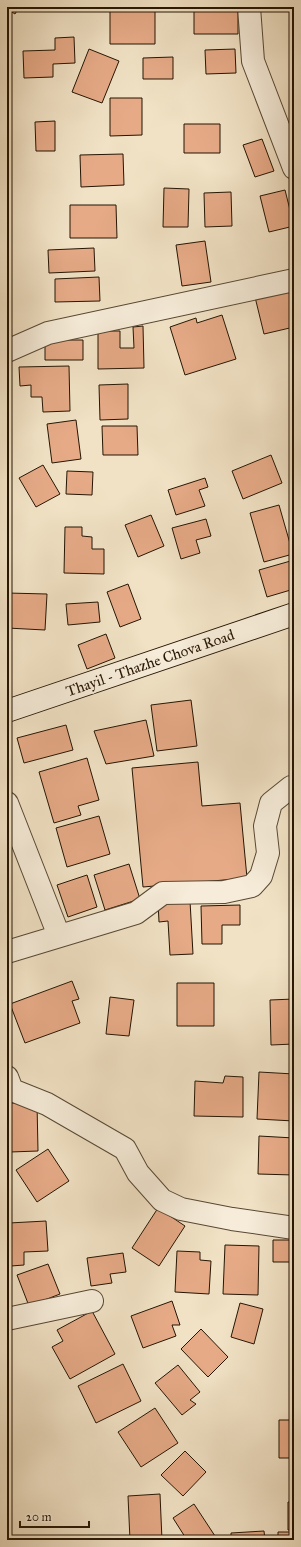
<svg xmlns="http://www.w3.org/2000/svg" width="301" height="1547" font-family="'IM FELL Great Primer',serif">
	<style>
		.building { fill: #e6aa87; stroke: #251503 }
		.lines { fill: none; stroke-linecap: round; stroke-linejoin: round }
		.street-casing { stroke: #584834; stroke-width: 24 }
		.secondary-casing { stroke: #251503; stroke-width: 24 }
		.street { stroke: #f6ecd9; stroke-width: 22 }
		.secondary { stroke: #f6ecd9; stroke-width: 22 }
		.labels { text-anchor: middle; stroke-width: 4; stroke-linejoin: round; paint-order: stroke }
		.street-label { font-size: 15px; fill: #251503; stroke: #f6ecd9 }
	</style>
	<rect width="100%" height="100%" fill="#f1e2c5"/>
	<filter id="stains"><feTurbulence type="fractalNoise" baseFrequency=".005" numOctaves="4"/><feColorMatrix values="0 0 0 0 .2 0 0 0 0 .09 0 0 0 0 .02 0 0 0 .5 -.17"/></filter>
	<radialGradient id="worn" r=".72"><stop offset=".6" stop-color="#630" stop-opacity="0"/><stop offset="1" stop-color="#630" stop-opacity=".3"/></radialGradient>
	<path class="building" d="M7,7H19L15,14L7,9Z
		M110,7L155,8V44H110Z
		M194,10H238V34H194Z
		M74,37L75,63L53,64V77L24,78L23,51L55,50V38Z
		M89,49L119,61L102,103L72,92Z
		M235,49L236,73L206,74L205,50Z
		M173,57V79H143V58Z
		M110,98H142V135L110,136Z
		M55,121V151H36L35,122Z
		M184,124H220V153H184Z
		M262,139L274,171L255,177L243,145Z
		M123,154L124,185L81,187L80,155Z
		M164,188L189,189L188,227H163Z
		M285,190L294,226L269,232L260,196Z
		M231,192L232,226L205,227L204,193Z
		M70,205H116L117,238H70Z
		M205,241L211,282L182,286L176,245Z
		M94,248L95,271L49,273L48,250Z
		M99,277L100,301L55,302V279Z
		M294,287V327L264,334L255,297Z
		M222,315L236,359L185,375L170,327L196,318L197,323Z
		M143,326L144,368L98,369V331H120V348H134L133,327Z
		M45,340H83V360H45Z
		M69,366L70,411L43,412L42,397H31V385L20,386L19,367Z
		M128,384V419L100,420L99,385Z
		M76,420L81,459L52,463L47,424Z
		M102,426H137L138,455H103Z
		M271,455L282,483L243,499L232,471Z
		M43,465L60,494L36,507L19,478Z
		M67,471L93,472L92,495L66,494Z
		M205,478L208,487L199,490L205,506L176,515L168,490Z
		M279,505L293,554L264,562L250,513Z
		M151,515L164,546L138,557L125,525Z
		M206,519L211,536L196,540L200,553L181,559L172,528Z
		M65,527H82V536L92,537V549H104V574L64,573Z
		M294,560V589L267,597L259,570Z
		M128,584L141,619L120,627L107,592Z
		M7,593L47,594L45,630L7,628Z
		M98,602L100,622L68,625L66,604Z
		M106,634L115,658L87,669L78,645Z
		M191,700L197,746L157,751L151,705Z
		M146,720L154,756L106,764L94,731Z
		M66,725L73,750L24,763L17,738Z
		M87,758L99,800L78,806L81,815L54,823L39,772Z
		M198,762L202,806L240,803L247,878L143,887L132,768Z
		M99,816L110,854L67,867L56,828Z
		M129,864L140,899L105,910L94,875Z
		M87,875L97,907L68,917L57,885Z
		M190,901L193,954L170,955L168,921L159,922L158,902Z
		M240,905V925H222V944H202L201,906Z
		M72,981L79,999L72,1001L80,1023L25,1043L10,1004Z
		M177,983H214V1026H177Z
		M110,997L134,1000L129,1036L106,1034Z
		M294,999V1044L271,1045L270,1000Z
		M259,1072L294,1074V1121L257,1119Z
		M225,1076L243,1077V1117L194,1116L195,1081L223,1083Z
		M7,1103H37L38,1151L10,1152L9,1136H7Z
		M259,1136L294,1138V1175L258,1174Z
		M48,1149L69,1181L37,1202L16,1170Z
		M158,1208L185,1226L159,1266L132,1248Z
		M46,1221L48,1251L24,1252V1265L11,1266L9,1223Z
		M273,1240H294V1262H273Z
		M225,1245L259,1246L258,1295L223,1294Z
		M177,1251L200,1252V1260L211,1261L209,1294L175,1292Z
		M123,1253L126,1272L110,1274L112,1283L91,1286L87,1258Z
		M48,1264L60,1294L29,1306L17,1275Z
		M172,1301L180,1325H172L176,1336L143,1348L131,1316Z
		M240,1303L263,1309L254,1344L231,1337Z
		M92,1311L115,1354L70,1379L52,1347L63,1341L57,1330Z
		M201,1329L228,1357L208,1377L181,1349Z
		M123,1364L141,1401L96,1423L78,1386Z
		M178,1365L200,1392L190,1400L196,1404L182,1415L155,1383Z
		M155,1408L178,1443L141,1467L118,1432Z
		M279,1420H294V1458H279Z
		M185,1451L206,1472L183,1496L161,1475Z
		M160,1494L162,1540H130L128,1496Z
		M288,1502H294V1530H288Z
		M194,1504L215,1536L209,1540H187L173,1518Z
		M264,1531L265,1540H231V1533Z
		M278,1532H294V1540H278Z"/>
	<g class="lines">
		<g class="street-casing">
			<path id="street" d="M249,7L253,61L294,168
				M7,351L48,333L294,280
				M7,803L59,936
				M7,952L136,913L163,893L224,892L252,886L261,876L268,853L265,826L271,803L291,787H294
				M7,1077L12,1090L47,1104L125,1149L138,1173L162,1200L181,1209L232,1219L294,1228
				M7,1319L92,1301"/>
		</g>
		<g class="secondary-casing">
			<path id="secondary" d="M7,711L294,614"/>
		</g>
		<use href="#street" class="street"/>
		<use href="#secondary" class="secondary"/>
	</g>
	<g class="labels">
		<g class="street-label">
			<text transform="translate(150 663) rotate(-19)" y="5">Thayil - Thazhe Chova Road</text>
		</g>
	</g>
	<rect width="301" height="1547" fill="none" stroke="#f1e2c5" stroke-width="24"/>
	<rect x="8" y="8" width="285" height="1531" fill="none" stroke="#251503" stroke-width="2"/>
	<rect x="12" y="12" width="277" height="1523" fill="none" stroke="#251503"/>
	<path d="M20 1521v6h69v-6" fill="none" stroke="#251503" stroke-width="2"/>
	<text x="26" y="1521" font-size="12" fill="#251503" stroke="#f6ecd9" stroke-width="3" paint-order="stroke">20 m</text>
	<rect width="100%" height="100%" filter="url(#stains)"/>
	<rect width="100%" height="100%" fill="url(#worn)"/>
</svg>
